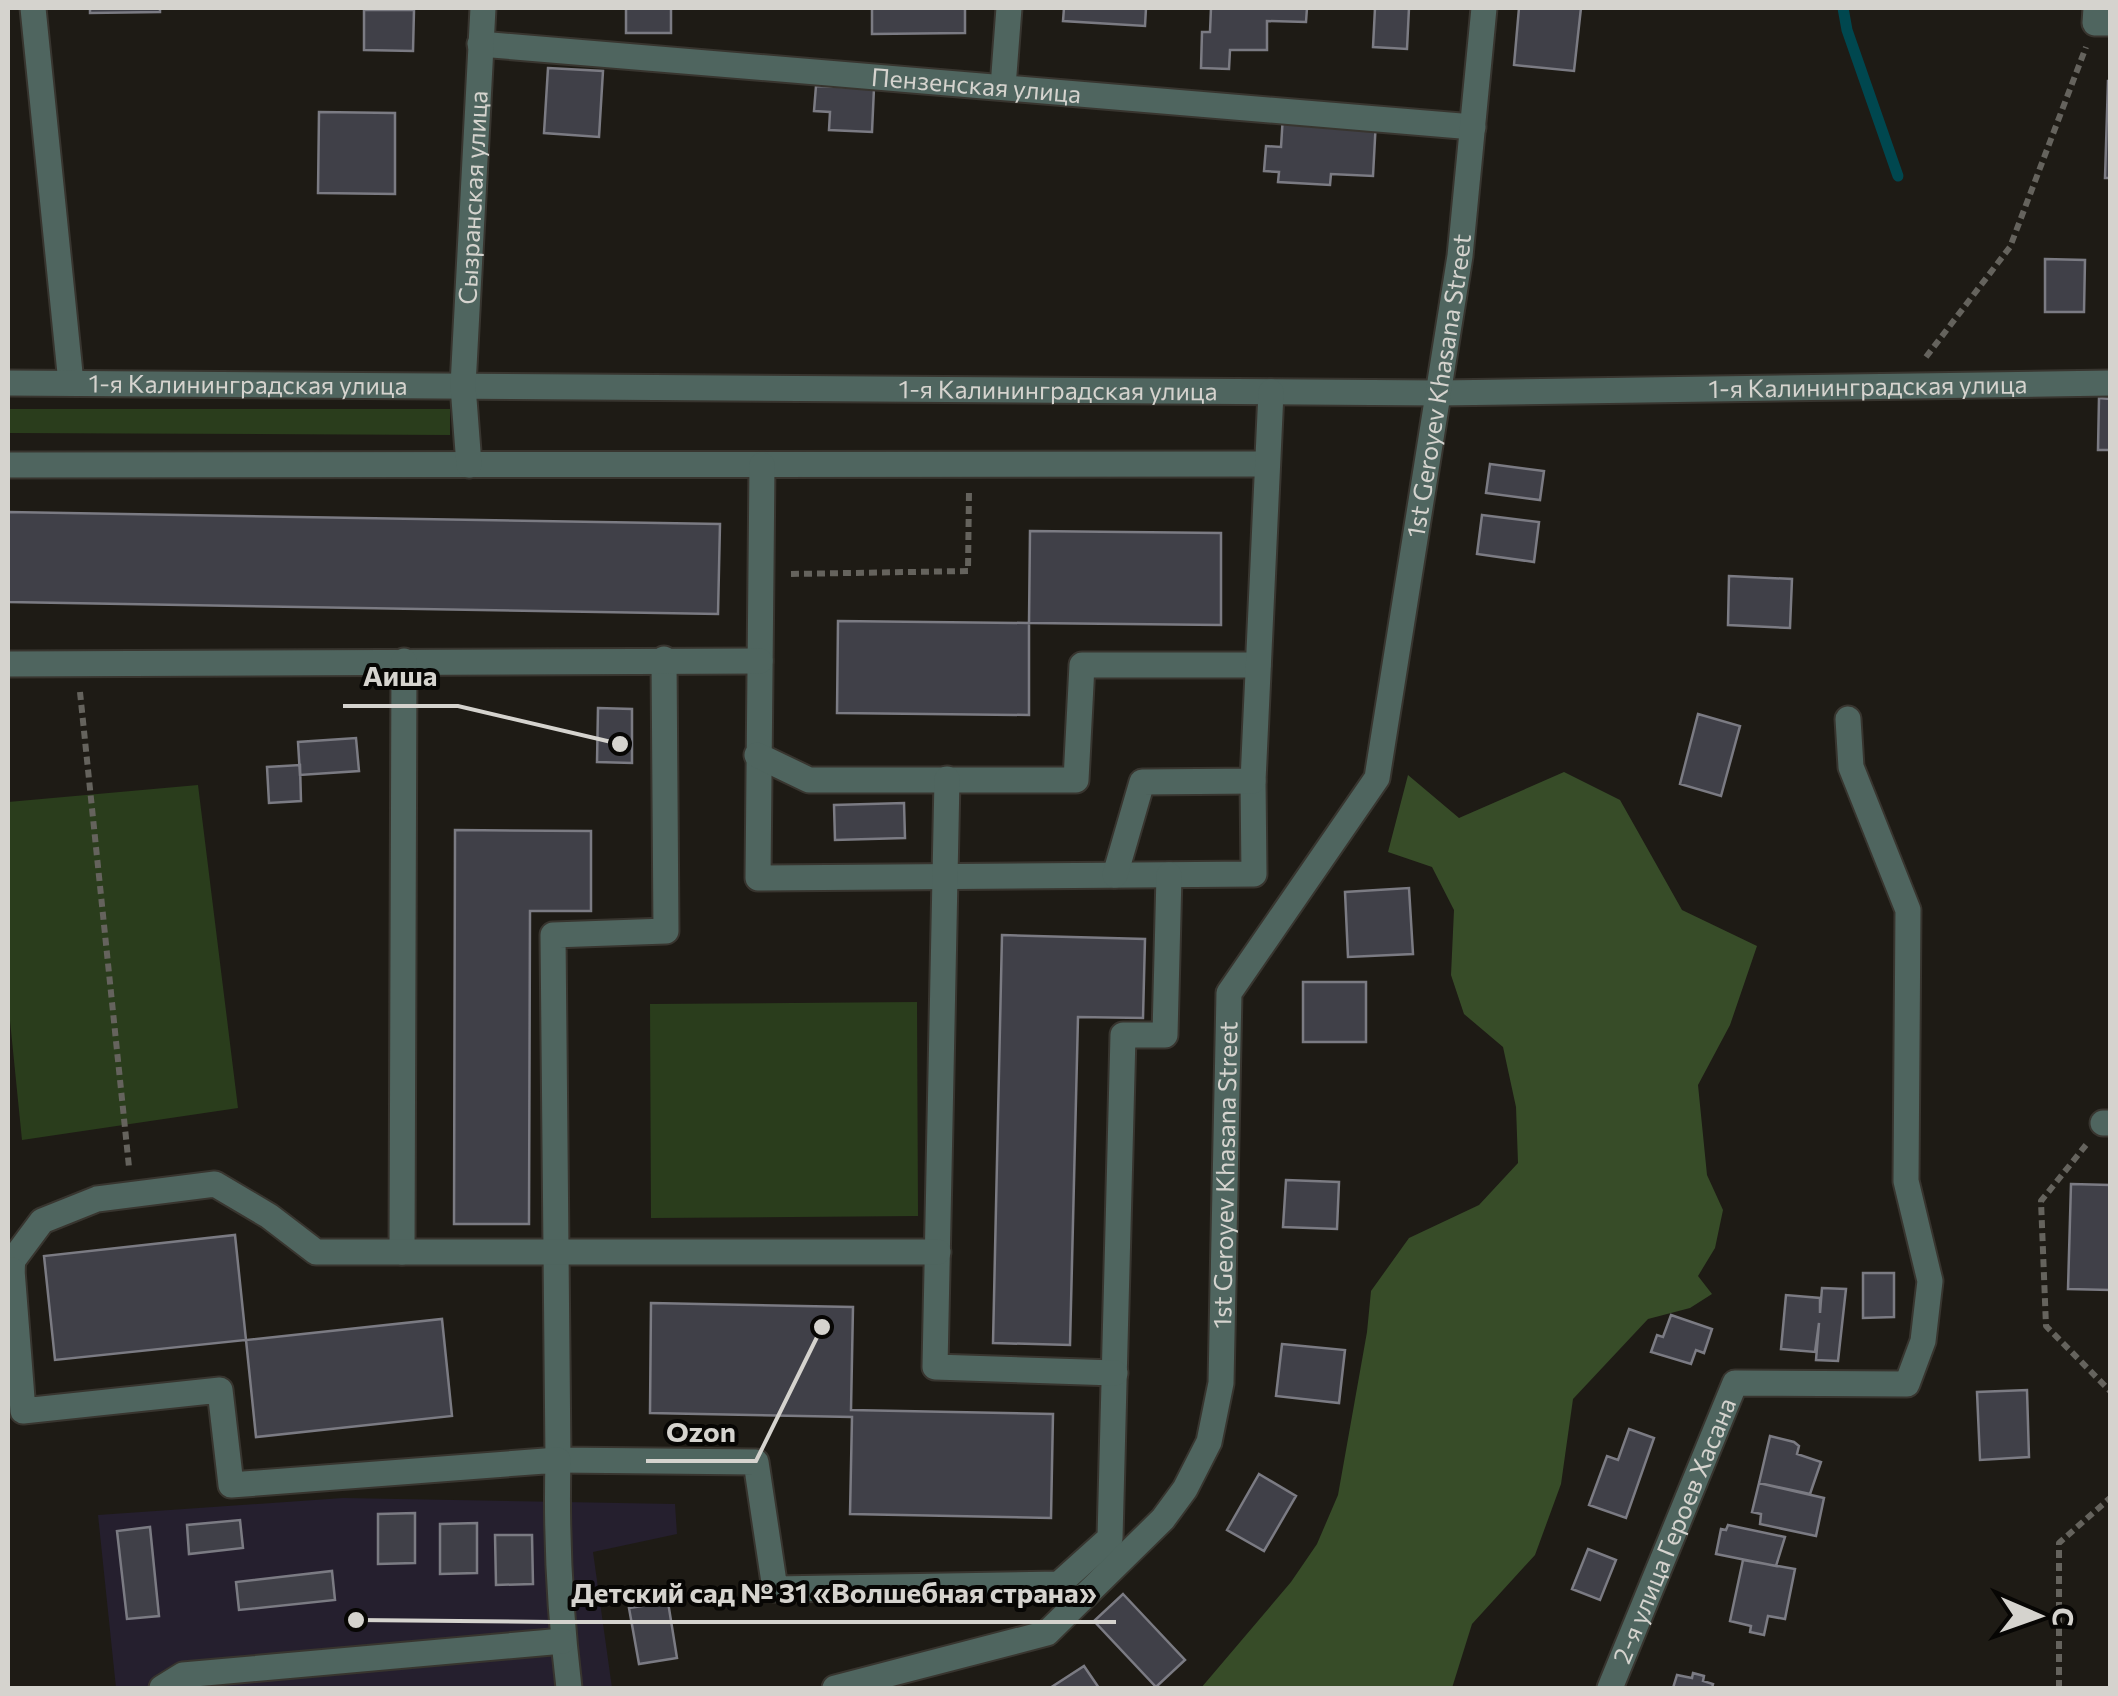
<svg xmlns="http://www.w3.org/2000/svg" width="2118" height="1696" font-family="Commissioner,sans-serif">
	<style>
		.education { fill: #251f2e }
		.green { fill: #2a3d1c }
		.forest { fill: #374c28 }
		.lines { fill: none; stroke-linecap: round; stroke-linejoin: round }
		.stream { stroke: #00474f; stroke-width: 11 }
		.building { fill: #404048; stroke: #7b7b83; stroke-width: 2.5 }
		.minor-casing { stroke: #38352f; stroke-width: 29 }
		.path { stroke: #65635d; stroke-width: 6; stroke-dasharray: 8 5; stroke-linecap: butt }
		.minor { stroke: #4f655f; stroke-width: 25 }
		.labels { text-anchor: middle; stroke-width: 8; stroke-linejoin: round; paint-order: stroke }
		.street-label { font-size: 25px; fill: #d5d3ce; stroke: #070604 }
		.leader { fill: none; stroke: #d5d3ce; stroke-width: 4 }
		.callout-dot { fill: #d5d3ce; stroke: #070604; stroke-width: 4 }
		.callout-label { font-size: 28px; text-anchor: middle; font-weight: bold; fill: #d5d3ce; stroke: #070604; stroke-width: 8; stroke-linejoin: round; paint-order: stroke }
	</style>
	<rect width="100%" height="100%" fill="#1e1b15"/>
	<path class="education" d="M343,1498L675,1504L677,1534L593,1552L612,1688H116L98,1515Z"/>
	<path class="green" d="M8,409H450V435L8,433Z
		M198,785L238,1108L22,1140L8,1001V802Z
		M917,1002L918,1216L651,1218L650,1004Z"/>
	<path class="forest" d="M1564,772L1620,800L1682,910L1757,946L1730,1025L1698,1085L1707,1175L1723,1210L1715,1248L1698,1276L1712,1294L1690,1308L1648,1319L1573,1399L1561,1484L1535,1555L1472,1624L1452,1688H1201L1291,1582L1317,1544L1338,1495L1367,1332L1371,1291L1409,1238L1479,1205L1518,1163L1516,1107L1503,1047L1464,1014L1451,975L1454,910L1432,867L1388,852L1408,775L1459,818Z"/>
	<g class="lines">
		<path class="stream" d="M1843,8L1847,30L1898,176"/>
	</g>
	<path class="building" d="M90,8H160V12L90,13Z
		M626,8H671V33H626Z
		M872,8H965V33L872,34Z
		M1064,8H1146L1145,26L1063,21Z
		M1211,8H1307L1306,22L1267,21V50H1230L1229,69L1201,68L1202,32H1210Z
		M1375,8H1409L1407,49L1373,47Z
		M1519,8H1581L1574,71L1514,65Z
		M364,10H414L413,51L364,50Z
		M548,68L603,71L599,137L544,133Z
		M2108,81H2110V178H2105Z
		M816,86L874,88L872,132L829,130L830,112L814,111Z
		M319,112L395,113V194L318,193Z
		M1283,115L1376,120L1373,176L1331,174L1330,185L1278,182L1279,172L1264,171L1266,146L1281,147Z
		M2045,259L2085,260L2084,312H2045Z
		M2099,398L2110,399V450H2098Z
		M1490,464L1544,471L1540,500L1486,493Z
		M8,512L720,524L718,614L8,602Z
		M1482,515L1539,522L1534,562L1477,554Z
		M1030,531L1221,533V625L1029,623Z
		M1729,576L1792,579L1790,628L1728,625Z
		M838,621L1029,623V715L837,713Z
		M598,708L632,709V763L597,762Z
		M1698,714L1740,726L1721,796L1680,784Z
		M356,738L359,771L300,775L298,742Z
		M300,765L301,801L269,803L267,767Z
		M904,803L905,838L835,840L834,805Z
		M455,830L591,831V911H530L529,1224H454Z
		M1409,888L1413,954L1348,957L1345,892Z
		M1002,935L1145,939L1143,1018L1078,1017L1070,1345L993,1343Z
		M1303,982H1366V1042H1303Z
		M1286,1180L1339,1182L1337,1229L1283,1227Z
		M2071,1184L2110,1185V1290L2068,1289Z
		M235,1235L246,1340L55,1360L44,1256Z
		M1863,1273H1894V1317L1863,1318Z
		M1822,1288L1846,1289L1838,1361L1816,1360L1819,1323L1815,1352L1781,1349L1786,1295L1820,1298V1313Z
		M651,1303L853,1307L851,1410L1053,1414L1051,1518L850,1514L852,1417L650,1413Z
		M1671,1315L1712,1329L1704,1353L1696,1350L1691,1364L1651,1352L1657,1335L1663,1337Z
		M442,1319L452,1416L256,1437L246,1340Z
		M1282,1344L1345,1350L1339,1403L1276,1396Z
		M2027,1390L2029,1457L1980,1460L1977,1392Z
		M1629,1429L1654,1438L1626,1518L1589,1505L1607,1456L1618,1460Z
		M1770,1436L1794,1442L1799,1446L1797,1454L1821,1462L1810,1494L1759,1483Z
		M1259,1474L1296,1496L1264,1551L1227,1530Z
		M1759,1483L1824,1498L1816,1536L1760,1524L1761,1514L1752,1512Z
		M415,1513V1563L378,1564V1514Z
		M240,1520L243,1548L189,1554L187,1525Z
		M477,1523V1573L440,1574V1524Z
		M1728,1525L1785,1537L1776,1566L1716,1554L1721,1529L1726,1530Z
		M150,1527L159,1616L127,1619L117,1531Z
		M495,1535H532L533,1584L496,1585Z
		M1588,1549L1616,1560L1600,1600L1572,1589Z
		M1743,1560L1795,1569L1785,1619L1768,1616L1764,1635L1750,1632L1751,1626L1730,1621Z
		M332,1571L335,1600L239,1610L236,1582Z
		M1123,1594L1185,1660L1156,1687L1094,1621Z
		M668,1602L677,1658L639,1664L629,1608Z
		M1084,1666L1099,1688H1050Z
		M1693,1673L1704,1676L1703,1681L1713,1684L1712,1688H1673L1677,1675L1692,1678Z"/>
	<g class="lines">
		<g class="minor-casing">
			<g id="minor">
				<path d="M33,8L71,383"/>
				<path d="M2096,8L2095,23H2110"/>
				<path id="s1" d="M480,44L1473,127"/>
				<path d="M1003,87L1009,8"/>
				<path id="s2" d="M8,383L1440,393L2110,383"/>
				<path d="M8,465L1266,464"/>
				<path id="s3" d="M469,465L463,386L483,8"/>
				<path d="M762,465L758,878L1254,874L1253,781"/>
				<path d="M664,659L666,931L553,935L558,1460L756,1462L775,1589L1059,1584L1110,1538L1123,1035H1165L1169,875"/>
				<path d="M8,664L760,661"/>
				<path d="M757,755L809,780H1076L1082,665H1258"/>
				<path d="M947,779L935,1367L1115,1373"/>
				<path d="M1115,875L1142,782L1253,781L1271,392"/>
				<path d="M2103,1123H2110"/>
				<path d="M402,1252L404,661"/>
				<path d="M12,1270L13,1260L42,1221L97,1199L215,1184L269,1216L316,1252H938"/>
				<path d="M8,1271L12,1270L23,1411L220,1390L231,1485L558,1460C556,1536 560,1613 569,1688"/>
				<path d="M162,1688L183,1675L563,1641"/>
				<path id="s4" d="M835,1688L1047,1633L1163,1519L1185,1489L1209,1442L1221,1383L1229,993L1377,778L1460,256L1484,8"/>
				<path id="s5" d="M1610,1688L1735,1383L1907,1384L1923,1341L1930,1281L1906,1181L1908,910L1851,767L1848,719"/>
			</g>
		</g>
		<path class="path" d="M1926,357L2010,247L2086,47
			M791,574L968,571L969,491
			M80,692L129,1167
			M2086,1145L2041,1201L2046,1326L2110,1391
			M2059,1688V1543L2110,1498"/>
		<use href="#minor" class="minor"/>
	</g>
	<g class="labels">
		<g class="street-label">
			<text dy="9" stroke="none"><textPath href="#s1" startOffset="498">Пензенская улица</textPath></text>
			<text dy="9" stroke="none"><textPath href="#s3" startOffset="268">Сызранская улица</textPath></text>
			<text dy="9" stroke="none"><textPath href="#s2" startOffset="240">1-я Калининградская улица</textPath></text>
			<text dy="9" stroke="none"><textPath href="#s4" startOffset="1580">1st Geroyev Khasana Street</textPath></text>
			<text dy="9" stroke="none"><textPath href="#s2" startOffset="1860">1-я Калининградская улица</textPath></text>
			<text dy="9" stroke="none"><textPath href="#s2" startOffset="1050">1-я Калининградская улица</textPath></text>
			<text dy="9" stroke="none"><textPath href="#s4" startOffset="740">1st Geroyev Khasana Street</textPath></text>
			<text dy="9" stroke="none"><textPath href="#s5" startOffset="170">2-я улица Героев Хасана</textPath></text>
		</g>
	</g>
	<path class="leader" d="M620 744L458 706H343M822 1327L756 1461H646M356 1620L551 1622H1116"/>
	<g class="callout-dot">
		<circle cx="620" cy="744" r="10"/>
		<circle cx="822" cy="1327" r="10"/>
		<circle cx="356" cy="1620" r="10"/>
	</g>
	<g class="callout-label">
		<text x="400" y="686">Аиша</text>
		<text x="701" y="1442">Ozon</text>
		<text x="834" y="1603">Детский сад № 31 «Волшебная страна»</text>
	</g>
	<rect width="2118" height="1696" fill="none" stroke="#d5d3ce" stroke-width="20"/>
	<g transform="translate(2038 1616) rotate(92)" stroke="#070604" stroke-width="8" paint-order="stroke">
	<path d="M0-8L18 38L0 25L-18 38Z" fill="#d5d3ce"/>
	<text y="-15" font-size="28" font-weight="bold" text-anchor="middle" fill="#d5d3ce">С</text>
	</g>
</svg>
